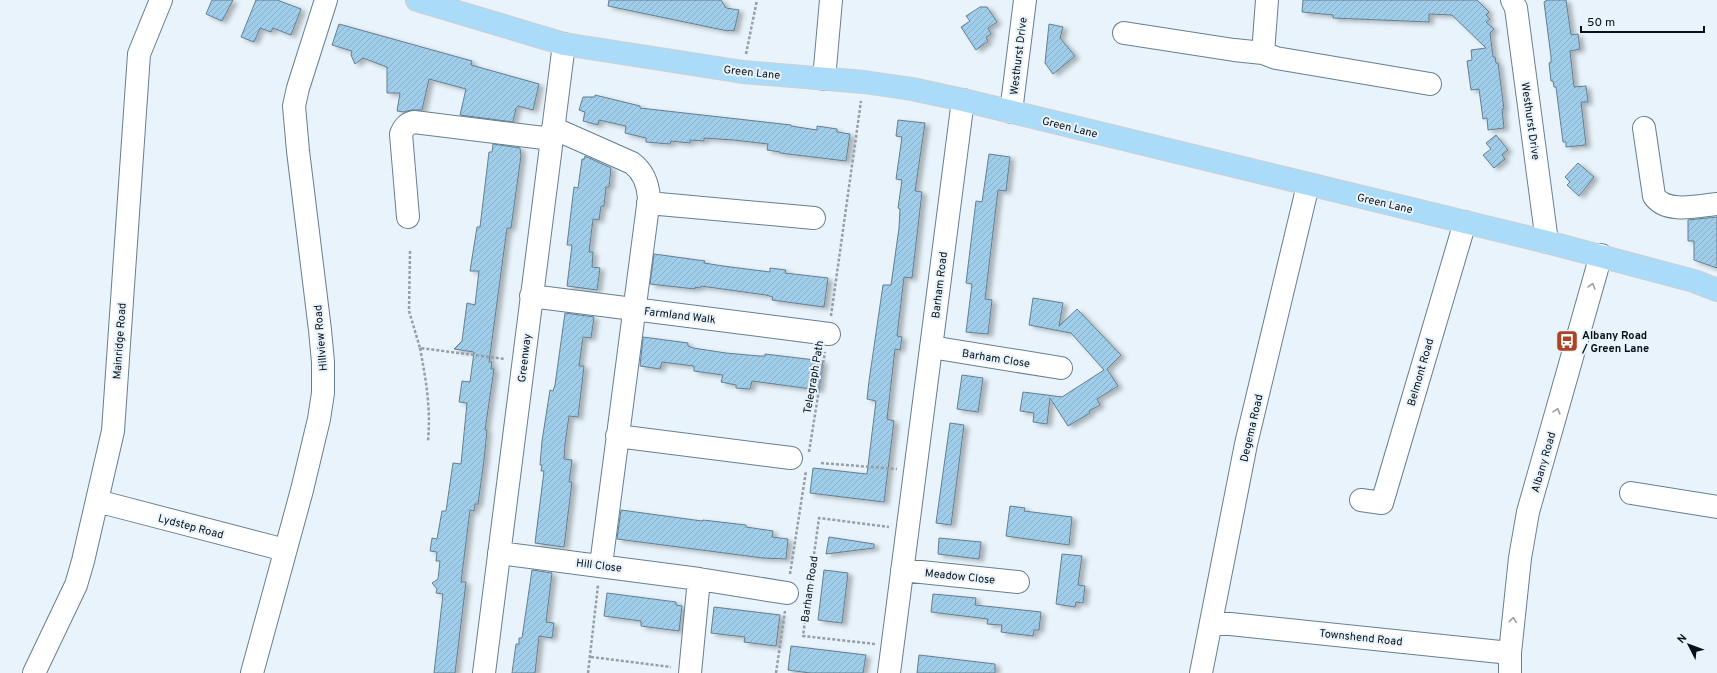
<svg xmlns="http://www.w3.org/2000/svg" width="1717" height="673" font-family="Overpass,sans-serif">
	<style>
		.building { fill: url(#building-hatch); stroke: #657f8f; filter: url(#shadow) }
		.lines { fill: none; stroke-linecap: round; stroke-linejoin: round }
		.minor-casing { stroke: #667f90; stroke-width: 24 }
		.major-casing { stroke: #cdcfd0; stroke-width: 24 }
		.path { stroke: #959fa6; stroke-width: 2.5; stroke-dasharray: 3 2; stroke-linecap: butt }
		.minor { stroke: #fff; stroke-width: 22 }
		.major { stroke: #aadbf8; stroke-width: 22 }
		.oneway { stroke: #9c9fa2 }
		.labels { text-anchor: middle; stroke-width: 4; stroke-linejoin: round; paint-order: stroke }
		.street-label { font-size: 11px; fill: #071016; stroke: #e8f3fb }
		.poi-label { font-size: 11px; font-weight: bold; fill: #071016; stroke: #e8f3fb; text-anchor: start }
	</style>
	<defs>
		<pattern id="building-hatch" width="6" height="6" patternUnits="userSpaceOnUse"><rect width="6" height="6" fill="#9fcdea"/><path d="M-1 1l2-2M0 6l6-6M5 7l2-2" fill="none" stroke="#87afc8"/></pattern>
		<filter id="shadow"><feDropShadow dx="4.5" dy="2.5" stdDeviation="2" flood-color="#0004"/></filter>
	</defs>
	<rect width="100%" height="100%" fill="#e8f3fb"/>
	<path class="building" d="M212,0H233L222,21L206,14Z
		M256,0H277L301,9L291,35L273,28L271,32L260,28L254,42L241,37Z
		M609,0H721L726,8L739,10L734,31L729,30L728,31L608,6Z
		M1303,0H1477L1489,12L1486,15L1490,19L1486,22L1494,29L1490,33L1493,57H1495L1496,63H1498L1504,109H1502L1504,128L1488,130L1487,118L1483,119L1479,89L1471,90L1467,61L1472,60L1471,50L1486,48L1452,15L1429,14V22L1333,18V15L1302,12Z
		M1547,0H1566L1571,35L1578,34L1580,49L1570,51L1574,87L1586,86L1588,102H1581L1586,145L1566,147V142H1563L1556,87H1554L1553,81H1551L1549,63L1551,62V57L1544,2Z
		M980,7H987L997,22L988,28L991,34L986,37L988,41L976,50L961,27L970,21L966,16Z
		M339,24L472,61L471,65L539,84L533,110L518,106L516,108L513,122L460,115L466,89L429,79L422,110H411L404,112L397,111L400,93H387V67L363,58L355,64L351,55L352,51L332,45Z
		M1049,24L1063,27L1060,38L1075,56L1053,74L1045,63Z
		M595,95L640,106V108L791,125V126L817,130V126L837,129V132L850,134L846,161L780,153V152L767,150L768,144L734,140L704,138V141L690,140V143L671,141L670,144L646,142V138L625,133L626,126L599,120L598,125L583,121L585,112L579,110L583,97H595Z
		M898,120L925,123L915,191L922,192L912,278L904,277L897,336L902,337L900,350L895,349L887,419L894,421L884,502L810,493L813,468L867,474L876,401L867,399L869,381L883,285H891L899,228L900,209L898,208L902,180L896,179L902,137L896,136Z
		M1496,135L1508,150L1502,155L1505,159L1494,168L1483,155L1491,149L1486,143Z
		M493,144L520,148L521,156L511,228H507L489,362H492L491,369H494L485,430H487L484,460L478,504H475L474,511L470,510L461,582H466L455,673H434L443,594L436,593L437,589L432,583L438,579L440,561H436L437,552L430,551L432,538L437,539L442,511H446L453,463L461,464L467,403L459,402L462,381L470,382L474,352L454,349L462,341L467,303L475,305L479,271H470L477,227H480L489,152H492Z
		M989,154L1010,157L1006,191L998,190L985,299L992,300L988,334L966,332L972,284L966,283L976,201L982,202Z
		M585,156L611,168L609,187H606L604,206H601L599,220L593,219L589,252H593L592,267L600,268L597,290L567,286L572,245H567L574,187L578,188L582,159H584Z
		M1578,163L1594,177L1579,196L1567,185L1570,182L1565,177Z
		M1717,217V268L1694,260V241H1688V220Z
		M654,254L705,261L704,263L723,266L770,272V268L786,270L785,273L828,278L824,307L772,300L773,297L766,295L701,286L700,288L695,287V289L650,284Z
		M1033,298L1063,303L1059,326L1077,309L1121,355L1107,369L1118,386L1097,399L1100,405L1089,411L1090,413L1068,426L1050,398L1047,424L1033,422L1034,413L1020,411L1023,392L1062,397L1104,370L1071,333L1029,325Z
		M565,313L594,317L591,338L583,337L579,366H584L578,417L569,416L565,444L564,459L572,460L569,482H572L564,547L535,543L544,471H541L542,465H540L542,441L550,390L553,391L555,385Z
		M643,337L688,343V346L693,348L726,353L759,356H765V354L823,361L819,390L752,381L750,389L736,388V385L721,382L723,375L694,371V366L662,362L660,369L640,366Z
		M962,375L983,378L978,412L957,409Z
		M950,423L964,425L951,525L936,523Z
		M1010,506L1025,508L1024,511L1072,517L1069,545L1006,536Z
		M621,510L702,521L703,520L746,525V527L773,531L772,537L788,539L786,559L763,558L617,539Z
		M829,537L874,544V548L826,554Z
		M939,538L981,542L979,559L938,554Z
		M1062,554L1082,556L1078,585L1085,586L1084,594L1083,603L1076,602L1075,607L1056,604Z
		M532,570L552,573L546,622L554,623L552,638L539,636L535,673H512L516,644H519V638H522Z
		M824,570L848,573L842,623L818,620Z
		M607,593L676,602V605L682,606L679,631L641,626V621L604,616Z
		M933,594L976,598L975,605L1041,612L1039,630H1034L1033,636L1001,632L1002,625L987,624L988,619L931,612Z
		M714,607L780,615L776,646L744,642L745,637L711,633Z
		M791,646L866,655L863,673H810L788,670Z
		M919,655L995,664V673H917Z"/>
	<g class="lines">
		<g class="minor-casing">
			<path id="minor" d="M1512,0L1516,8L1547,242
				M1124,33L1234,50L1263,53L1267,0
				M1263,53L1276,58L1430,84
				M824,79L831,0
				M1011,112L1025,0
				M553,128L632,163C644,172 648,184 649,198L601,565
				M1644,128L1654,196C1666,214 1698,206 1717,204
				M648,203L814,218
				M408,217L401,134C404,127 406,124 414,122L552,139
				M531,296L829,334
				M931,347L1061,368
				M617,436L791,458
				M1631,493L1717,507
				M1361,500L1382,503L1465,222
				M97,501L285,550
				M499,553L699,579L690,673
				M902,570L1018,582
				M699,579L787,593
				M1211,622L1510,653
				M34,673L76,585L83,561L113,431L139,54L161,0
				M252,673L302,490L319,419L323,393V362L320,330L298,151L294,106L298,88L326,0
				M484,673L564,44
				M889,673L963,100
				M1201,673L1246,444L1308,185
				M1510,673V653L1520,558L1528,512L1601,255"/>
		</g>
		<g class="major-casing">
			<path id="major" d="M417,0L564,44L743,72L864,82L912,89L963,100L1547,242L1694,281L1717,290"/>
		</g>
		<path class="path" d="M746,54L757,0
			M410,251L409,311L420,348L505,359
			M831,316L861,101
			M420,348C426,380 431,409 428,441
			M809,452L825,352
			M821,463L897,469
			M790,574L806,471
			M875,644L803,636L819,518L889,527
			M591,657L671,667
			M588,673L598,585
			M776,673L785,611"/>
		<use href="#minor" class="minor"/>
		<use href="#major" class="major"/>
	</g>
	<defs><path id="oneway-chevron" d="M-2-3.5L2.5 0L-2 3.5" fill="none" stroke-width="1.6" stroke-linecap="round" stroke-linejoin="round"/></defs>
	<g class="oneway">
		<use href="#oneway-chevron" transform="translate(1592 286) rotate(-74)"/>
		<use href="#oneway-chevron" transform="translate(1557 411) rotate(-74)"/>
		<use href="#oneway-chevron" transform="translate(1513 620) rotate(-84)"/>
	</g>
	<defs>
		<g id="bus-square" transform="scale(1.15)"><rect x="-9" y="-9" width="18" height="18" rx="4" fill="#ac4326" stroke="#e8f3fb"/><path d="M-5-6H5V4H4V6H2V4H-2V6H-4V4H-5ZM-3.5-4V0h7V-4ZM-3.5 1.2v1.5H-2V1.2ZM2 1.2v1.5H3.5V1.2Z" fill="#fff"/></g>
	</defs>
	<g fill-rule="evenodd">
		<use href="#bus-square" x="1567" y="341"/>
	</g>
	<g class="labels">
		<g class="street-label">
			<text transform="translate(1018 56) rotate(-83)" y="4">Westhurst Drive</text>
			<text transform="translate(752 72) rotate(6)" y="4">Green Lane</text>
			<text transform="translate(1531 121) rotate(82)" y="4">Westhurst Drive</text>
			<text transform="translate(1070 127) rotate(14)" y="4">Green Lane</text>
			<text transform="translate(1385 203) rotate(13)" y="4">Green Lane</text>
			<text transform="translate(939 285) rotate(-83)" y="4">Barham Road</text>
			<text transform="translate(680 315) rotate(7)" y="4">Farmland Walk</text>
			<text transform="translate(320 338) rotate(-95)" y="4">Hillview Road</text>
			<text transform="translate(119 341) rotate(-86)" y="4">Mainridge Road</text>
			<text transform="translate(524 358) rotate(-83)" y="4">Greenway</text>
			<text transform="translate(996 358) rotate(9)" y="4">Barham Close</text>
			<text transform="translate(1420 372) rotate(-74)" y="4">Belmont Road</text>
			<text transform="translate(813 377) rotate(-80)" y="4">Telegraph Path</text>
			<text transform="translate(1251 428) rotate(-77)" y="4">Degema Road</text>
			<text transform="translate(1543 462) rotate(-74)" y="4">Albany Road</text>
			<text transform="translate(191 526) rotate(15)" y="4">Lydstep Road</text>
			<text transform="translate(599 565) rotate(7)" y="4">Hill Close</text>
			<text transform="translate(960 576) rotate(6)" y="4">Meadow Close</text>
			<text transform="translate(809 589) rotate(-82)" y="4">Barham Road</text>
			<text transform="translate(1361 637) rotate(6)" y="4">Townshend Road</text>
		</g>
		<g class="poi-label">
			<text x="1582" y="339">Albany Road<tspan x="1582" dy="13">/ Green Lane</tspan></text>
		</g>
	</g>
	<g transform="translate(1689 645) rotate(312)" stroke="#e8f3fb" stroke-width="3" paint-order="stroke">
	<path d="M0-3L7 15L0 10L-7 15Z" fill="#071016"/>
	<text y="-6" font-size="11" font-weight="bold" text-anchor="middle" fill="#071016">N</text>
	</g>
	<path d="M1581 26v6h123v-6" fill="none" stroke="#071016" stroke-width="2"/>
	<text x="1587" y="26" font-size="12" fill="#071016" stroke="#e8f3fb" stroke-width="3" paint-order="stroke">50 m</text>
</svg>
